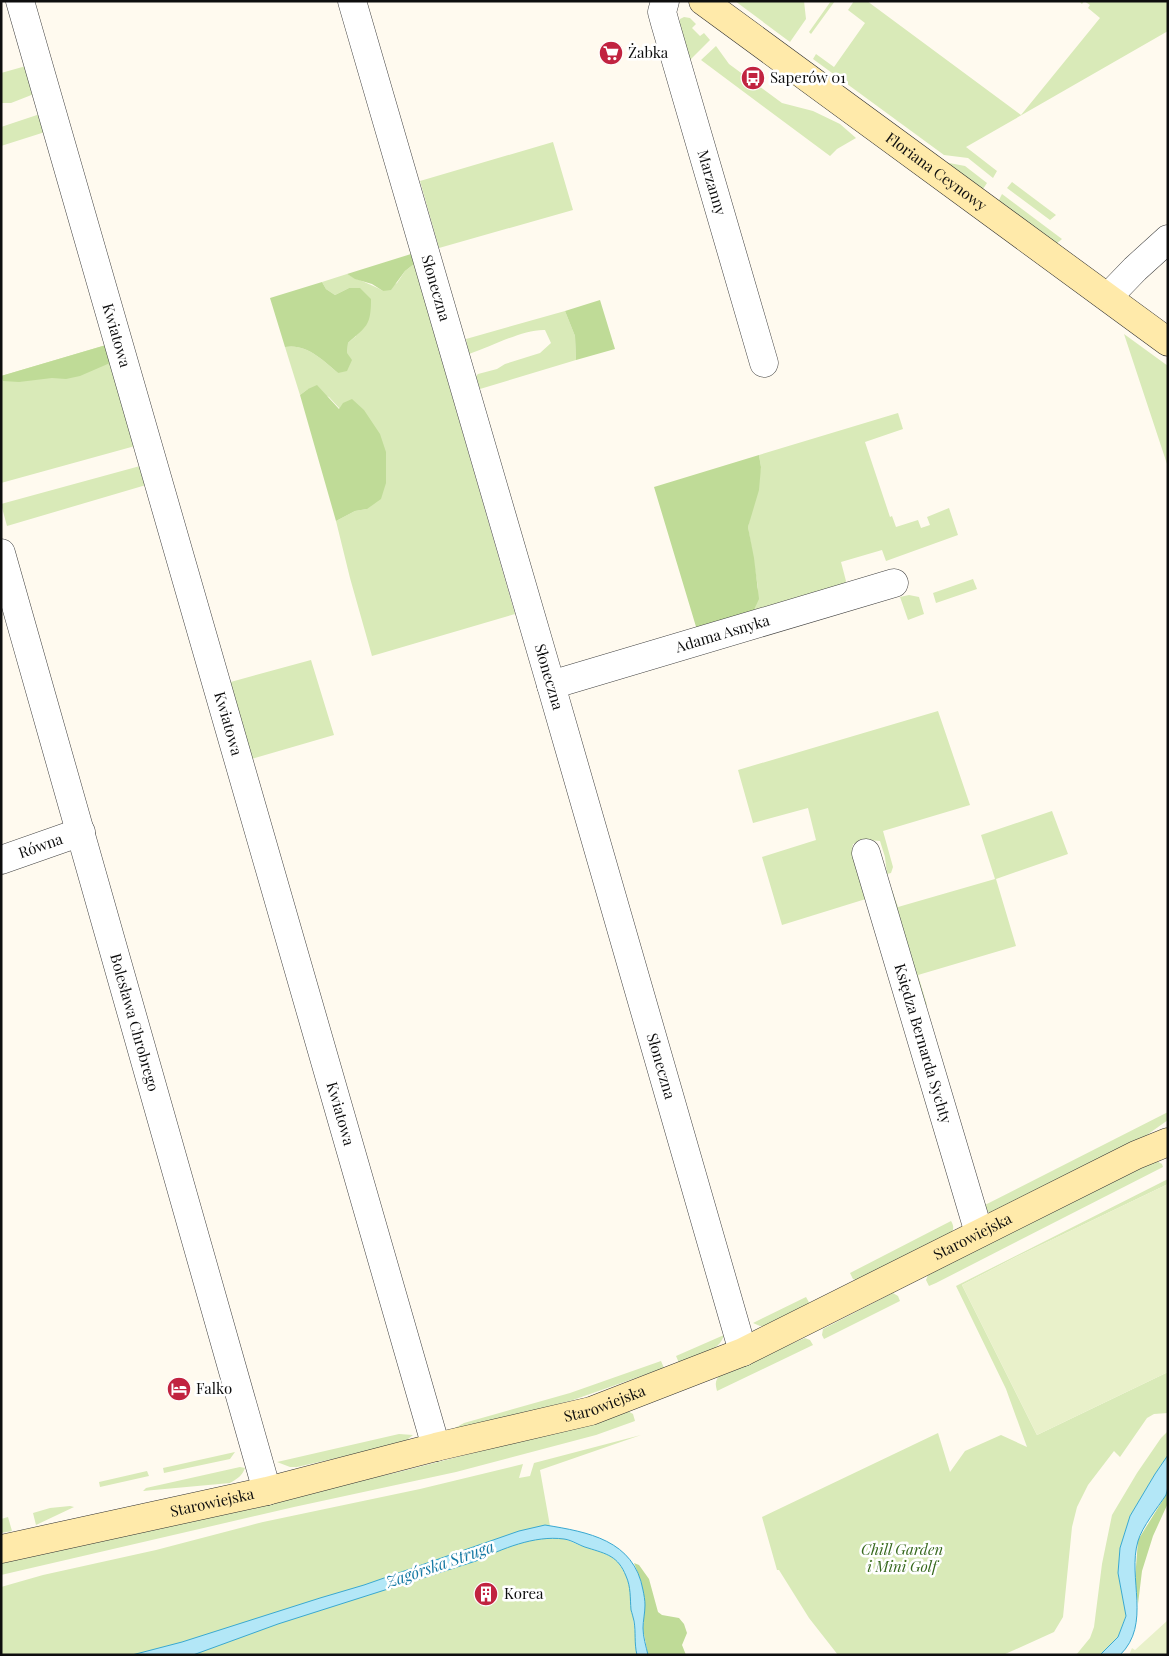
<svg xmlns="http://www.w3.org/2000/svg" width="1169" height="1656" font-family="'Playfair Display',serif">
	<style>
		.green { fill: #d9eab8 }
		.forest { fill: #bfdb97 }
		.pitch { fill: #e9f1ca }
		.water { fill: #b3e7f7; stroke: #39a8d0 }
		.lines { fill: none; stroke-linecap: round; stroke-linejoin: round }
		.street-casing { stroke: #414141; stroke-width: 29 }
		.secondary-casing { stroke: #303030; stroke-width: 29 }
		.street { stroke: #fff; stroke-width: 28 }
		.secondary { stroke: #ffeaaa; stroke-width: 28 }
		.labels { text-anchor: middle; stroke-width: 5; stroke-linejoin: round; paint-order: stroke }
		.poi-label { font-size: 15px; fill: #0e0e0e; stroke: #fff; text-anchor: start }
		.street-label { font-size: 15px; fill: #0e0e0e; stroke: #fff }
		.park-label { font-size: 15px; font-style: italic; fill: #36681d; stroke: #fff }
		.water-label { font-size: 16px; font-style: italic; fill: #1478a3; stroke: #fff }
	</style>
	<rect width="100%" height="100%" fill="#fffaef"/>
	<path class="green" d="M735,1H804L806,19L790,42Z
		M831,1H835L811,34L809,32Z
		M854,1H867L1021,115L1100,18L1088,8L1090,5L1084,1L1082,4L1079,1H1168V31L966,147L997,171L993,178L968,158L944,155L813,59L816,54L834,67L865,23L848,10Z
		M684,17L690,18L696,24L692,28L700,36L704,33L710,40L689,61L679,25L680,19Z
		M716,46L729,64L782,103L813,111L840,124L856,138L837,149L830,156L701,60Z
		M26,66L34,94L11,103H1V73Z
		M40,114L45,132L1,146V127Z
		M553,142L573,210L439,248L420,181Z
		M944,162L965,166L987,183L983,189H979Z
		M1012,182L1056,215L1050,220L1007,188Z
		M1002,194L1062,239L1055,245L1000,204L999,200Z
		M414,264L515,614L372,656L350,578L336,521L355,511L367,509L379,434L371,423L340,409L329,397L308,389L300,395L285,347C306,343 323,360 338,373L347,353L348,343L356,336L349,288L335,295L326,289L322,282L347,274C359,281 372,284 383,291L397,283L405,271Z
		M565,311L575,336L576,360L480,389L476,376L478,374L497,369L505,364L540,353L551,343L545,330C523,329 491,347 469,354L466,339Z
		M1124,334L1168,366V467Z
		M106,345L135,446L1,483V376Z
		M898,413L903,429L865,442L890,517L892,516L896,527L918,520L921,528L930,525L927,517L949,508L958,535L886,561L882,550L841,562L846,581L843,587L752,614L758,588L748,527L761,467L759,455Z
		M140,466L146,485L7,526L1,504Z
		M973,579L977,589L936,603L933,593Z
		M909,595L919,597L924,614L908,620L900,597Z
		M311,660L334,735L248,760L227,683Z
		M938,711L970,805L883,831L893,867L891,873L887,874L885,857L880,841L868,840L853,844C850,859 863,884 869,898L782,925L762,857L816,840L808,808L753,823L738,770Z
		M1052,811L1068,854L996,879L1016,946L918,975L927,1005L922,1007L887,892L892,890L898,907L995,879L981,835Z
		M1168,1112V1120L1144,1137L990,1213L981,1207Z
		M1155,1160L1162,1164L1163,1167L936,1283L929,1286L926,1280L928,1275L1067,1204Z
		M1168,1179V1184L1016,1257L962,1285L1037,1435L1168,1372V1413L1154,1414L1147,1418L1120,1457L1114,1451L1088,1485L1077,1507L1072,1527L1063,1617L1054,1632L1003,1655H838L809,1618L779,1570H777L762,1517L938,1433L950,1472L965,1451L1001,1435L1027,1447L1006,1389L956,1286Z
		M951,1221C954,1226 954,1229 951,1234L859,1281L853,1279L850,1273Z
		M893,1293L898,1296L900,1301L824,1339L822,1335L823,1329Z
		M806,1297L811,1306L767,1326H760L753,1323Z
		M724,1335C720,1352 693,1357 679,1363L676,1356Z
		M805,1338L810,1340L813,1345L717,1391C715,1383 715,1380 721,1374Z
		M661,1361L664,1368L573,1400L466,1429H453L464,1423L570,1393Z
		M626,1410L633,1414L635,1421L596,1435L456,1472L294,1507L1,1575V1560L399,1472L571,1428Z
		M1168,1431V1455L1155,1474L1130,1516L1120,1548L1118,1573L1126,1615L1118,1637L1100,1655H1076L1090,1638L1094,1627L1102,1564L1112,1515L1137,1473L1161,1438Z
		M399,1434L413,1435L403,1443L297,1467H290L277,1462Z
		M641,1435L540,1470L550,1526L546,1525L565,1539L579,1545L605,1553L616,1559L626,1575L631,1591V1603L638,1655H1V1587L43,1575L156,1550L263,1522L420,1489L523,1464L519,1478L530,1476L534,1463Z
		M235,1452L230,1459L164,1473L163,1468Z
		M240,1467L245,1468C242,1476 237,1479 230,1483L143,1491L146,1488Z
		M147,1471L149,1476L100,1487L99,1482Z
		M70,1506L74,1507L36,1525L33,1513L50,1508Z
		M8,1517L12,1531L1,1533V1519Z"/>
	<path class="forest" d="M411,254L414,264L405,271L391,290L383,291L372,284L355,279L347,274Z
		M322,282L326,289L335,295L349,288H360L371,299C371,327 366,326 348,343L347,353L352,360L347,371L338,373C323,360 306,343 285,347L270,298Z
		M600,300L615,349L576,360L575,336L565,311Z
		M106,345L110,363L80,376L66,379L52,378L19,382L3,381L1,376Z
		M317,385L339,409L343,403L352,399L364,410L380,434L386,452V483L381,499L367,509L355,511L336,521L300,395L308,389Z
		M759,455L761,467L759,490L748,527L754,558L759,599L752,614L697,630L654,487Z
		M1168,1487V1503L1153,1536L1142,1571L1138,1604L1135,1580L1138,1540L1166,1495Z
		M634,1563L639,1565L649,1579L658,1612L662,1615L679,1618L684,1624L687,1633L682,1645L686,1655H648L643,1629L645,1604L641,1581Z"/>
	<path class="pitch" d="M1168,1184V1372L1037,1435L962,1285L1016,1257Z
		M1168,1620V1655H1129L1132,1648L1135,1650Z"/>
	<path class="water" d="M1168,1455V1487L1166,1495C1158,1507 1142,1527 1138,1541C1127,1578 1152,1624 1120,1655H1100L1118,1637L1126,1616L1118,1573L1120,1548L1130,1516L1155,1474Z
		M545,1525C588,1532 634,1540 643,1590C644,1595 645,1600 645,1605C645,1613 643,1621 643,1628C643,1637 646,1646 648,1655H637C634,1643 636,1632 634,1621C633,1617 632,1613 631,1610C630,1598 631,1587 626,1576C618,1556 607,1554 588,1548C580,1546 572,1540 564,1539C534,1535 502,1549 476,1561L278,1624L193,1655H132L182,1642L320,1598L364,1585L519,1531Z"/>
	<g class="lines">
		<g class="street-casing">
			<g id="street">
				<path id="s1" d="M20,1L436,1447"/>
				<path id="s2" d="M352,1L551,685L743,1352"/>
				<path id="s3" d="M665,1L662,12L665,23L764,363"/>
				<path d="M1108,297L1135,269L1168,239"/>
				<path id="s4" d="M1,553L267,1491"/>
				<path id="s5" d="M551,685L894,583"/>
				<path id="s6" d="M866,853L979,1233"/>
				<path id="s7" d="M1,860L81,832"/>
			</g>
		</g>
		<g class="secondary-casing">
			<g id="secondary">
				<path id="s8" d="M703,1L1168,342"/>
				<path id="s9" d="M1,1549L267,1491L436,1447L591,1411L743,1352L1136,1155L1168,1142"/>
			</g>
		</g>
		<use href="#street" class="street"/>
		<use href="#secondary" class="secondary"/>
	</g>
	<defs>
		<g id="supermarket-disc" transform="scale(1.25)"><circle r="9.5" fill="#c12340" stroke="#fff"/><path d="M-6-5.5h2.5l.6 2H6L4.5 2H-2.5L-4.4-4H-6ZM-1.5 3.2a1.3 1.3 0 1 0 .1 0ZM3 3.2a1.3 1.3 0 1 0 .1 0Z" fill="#fff"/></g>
		<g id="bus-disc" transform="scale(1.25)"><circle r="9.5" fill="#c12340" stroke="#fff"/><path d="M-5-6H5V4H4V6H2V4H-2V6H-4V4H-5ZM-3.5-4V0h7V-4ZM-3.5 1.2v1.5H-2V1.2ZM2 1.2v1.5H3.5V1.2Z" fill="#fff"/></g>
		<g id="hotel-disc" transform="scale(1.25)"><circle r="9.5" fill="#c12340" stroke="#fff"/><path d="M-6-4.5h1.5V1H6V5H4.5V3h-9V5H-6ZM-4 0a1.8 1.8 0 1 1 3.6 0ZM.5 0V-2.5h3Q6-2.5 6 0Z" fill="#fff"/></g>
		<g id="building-disc" transform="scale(1.25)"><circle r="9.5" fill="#c12340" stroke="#fff"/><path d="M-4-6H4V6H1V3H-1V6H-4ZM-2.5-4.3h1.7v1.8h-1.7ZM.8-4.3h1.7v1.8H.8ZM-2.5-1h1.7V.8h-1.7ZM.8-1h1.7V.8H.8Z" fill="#fff"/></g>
	</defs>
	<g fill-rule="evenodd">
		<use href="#supermarket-disc" x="611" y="53"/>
		<use href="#bus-disc" x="753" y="78"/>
		<use href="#hotel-disc" x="179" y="1389"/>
		<use href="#building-disc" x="486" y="1594"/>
	</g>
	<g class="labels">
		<g class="poi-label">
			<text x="628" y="58">Żabka</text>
			<text x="770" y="83">Saperów 01</text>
			<text x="196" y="1394">Falko</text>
			<text x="504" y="1599">Korea</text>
		</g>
		<g class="street-label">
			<text dy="5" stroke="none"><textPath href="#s8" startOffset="289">Floriana Ceynowy</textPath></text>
			<text dy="5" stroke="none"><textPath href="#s3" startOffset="189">Marzanny</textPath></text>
			<text dy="5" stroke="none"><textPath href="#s2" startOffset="299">Słoneczna</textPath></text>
			<text dy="5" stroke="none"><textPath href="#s1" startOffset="348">Kwiatowa</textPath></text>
			<text dy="5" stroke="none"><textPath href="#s5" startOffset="179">Adama Asnyka</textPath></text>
			<text dy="5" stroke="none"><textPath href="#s2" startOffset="704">Słoneczna</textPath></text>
			<text dy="5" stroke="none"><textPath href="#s1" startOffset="752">Kwiatowa</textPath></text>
			<text dy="5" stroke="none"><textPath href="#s7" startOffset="42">Równa</textPath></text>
			<text dy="5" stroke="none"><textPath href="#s4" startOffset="488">Bolesława Chrobrego</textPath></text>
			<text dy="5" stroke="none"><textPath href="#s6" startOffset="199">Księdza Bernarda Sychty</textPath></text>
			<text dy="5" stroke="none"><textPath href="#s2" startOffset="1109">Słoneczna</textPath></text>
			<text dy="5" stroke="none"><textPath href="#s1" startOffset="1158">Kwiatowa</textPath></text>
			<text dy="5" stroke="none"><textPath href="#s9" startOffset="1026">Starowiejska</textPath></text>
			<text dy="5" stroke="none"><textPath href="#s9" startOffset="621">Starowiejska</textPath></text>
			<text dy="5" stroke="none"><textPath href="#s9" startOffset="216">Starowiejska</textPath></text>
		</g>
		<g class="park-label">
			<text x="902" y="1555">Chill Garden<tspan x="902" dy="17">i Mini Golf</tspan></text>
		</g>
		<g class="water-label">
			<text transform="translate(440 1564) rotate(-19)" y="6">Zagórska Struga</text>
		</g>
	</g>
	<rect width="1169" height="1656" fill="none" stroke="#0e0e0e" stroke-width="5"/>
</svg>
